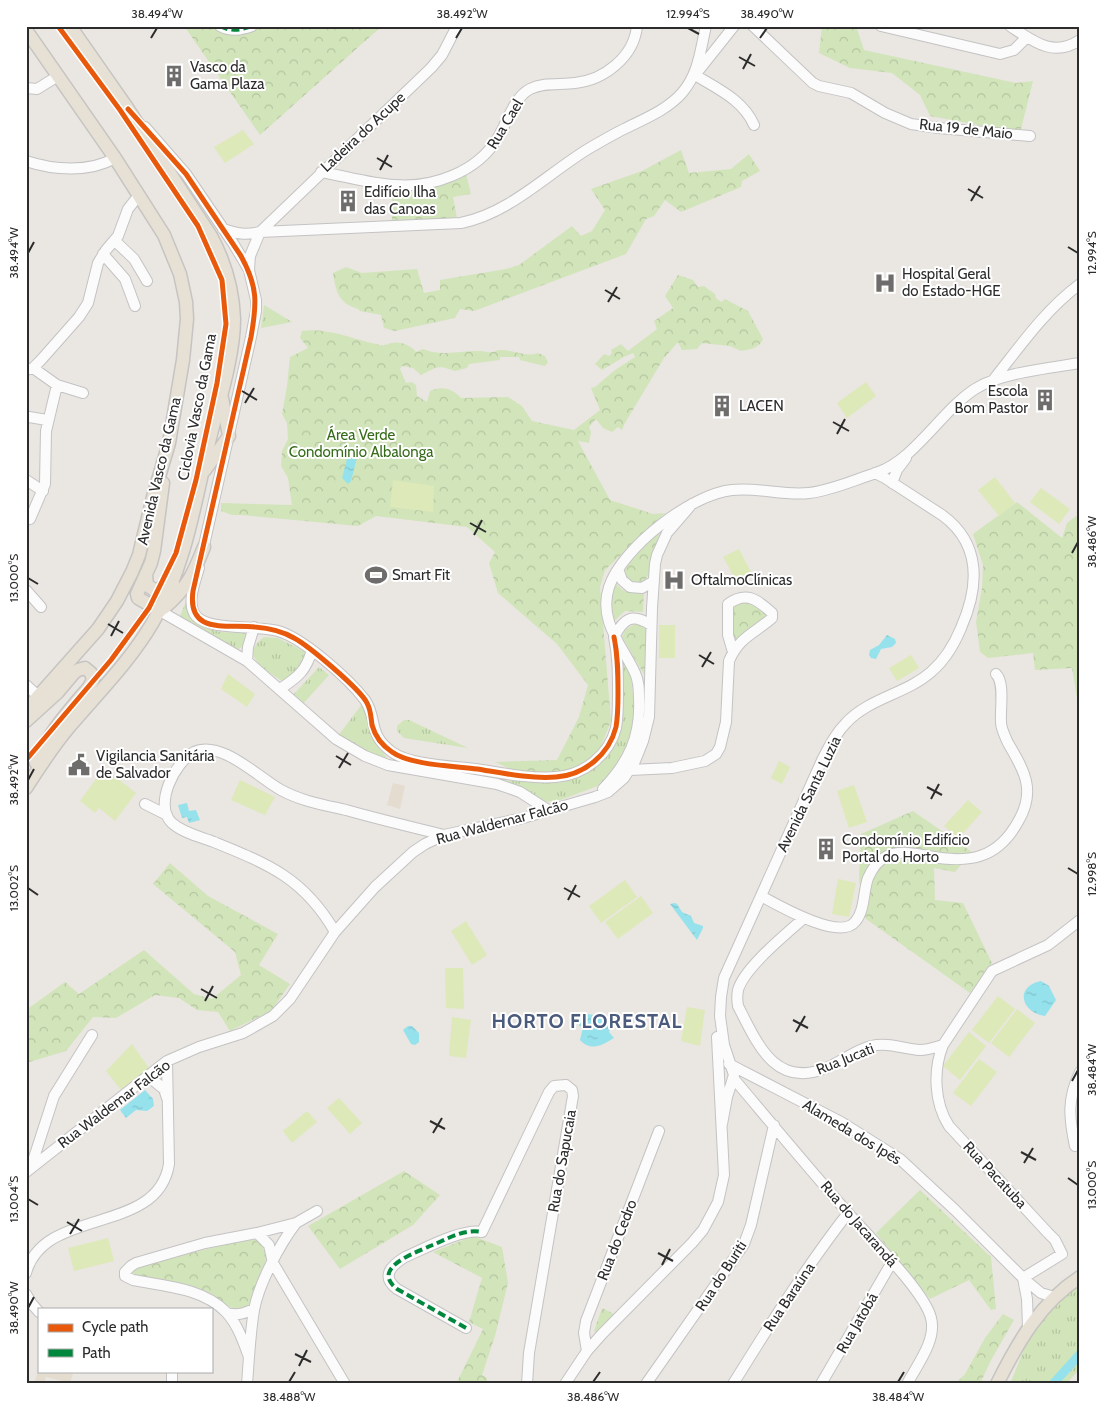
<svg xmlns="http://www.w3.org/2000/svg" width="1106" height="1410" font-family="Cabin,sans-serif">
	<style>
		.education { fill: #e5dcd0 }
		.grass { fill: url(#grass-tufts) }
		.forest { fill: url(#forest-crowns) }
		.pitch { fill: #dde9b8 }
		.water { fill: url(#water-ripples) }
		.lines { fill: none; stroke-linecap: round; stroke-linejoin: round }
		.canal { stroke: #95e2ec; stroke-width: 9 }
		.minor-casing { stroke: #c4c3c3; stroke-width: 12 }
		.major-casing { stroke: #c6c4c2; stroke-width: 15 }
		.minor { stroke: #fcfbfb; stroke-width: 10 }
		.major { stroke: #e7e0d4; stroke-width: 12 }
		.quiet { stroke: #00873e; stroke-width: 4; stroke-dasharray: 8 4; stroke-linecap: butt }
		.cycleway-casing { stroke: #fff; stroke-width: 8 }
		.cycleway { stroke: #e8590c; stroke-width: 5 }
		.ticks { fill: none; stroke: #2c2c2c; stroke-width: 2 }
		.labels { text-anchor: middle; stroke-width: 4; stroke-linejoin: round; paint-order: stroke }
		.poi-label { font-size: 15px; fill: #2c2c2c; stroke: #fff; text-anchor: start }
		.street-label { font-size: 15px; fill: #2c2c2c; stroke: #fff }
		.park-label { font-size: 15px; fill: #366b1a; stroke: #fff }
		.district-label { font-size: 20px; font-weight: bold; letter-spacing: 1px; fill: #4b5b7e; stroke: #fff }
		.neatline { fill: none; stroke: #2c2c2c; stroke-width: 2 }
		.ticks-label { font-size: 12px; text-anchor: middle; fill: #2c2c2c }
	</style>
	<defs>
		<pattern id="grass-tufts" width="24" height="20" patternUnits="userSpaceOnUse" patternTransform="scale(1.25)"><rect width="24" height="20" fill="#d2e5ba"/><path d="M3 7l-1-3M5 7V3M7 7l1-3M15 17l-1-3M17 17v-4M19 17l1-3" fill="none" stroke="#b4c5a0"/></pattern>
		<pattern id="forest-crowns" width="20" height="18" patternUnits="userSpaceOnUse" patternTransform="scale(1.25)"><rect width="20" height="18" fill="#d2e5ba"/><path d="M2 6a3 3 0 1 1 6 0M12 15a3 3 0 1 1 6 0" fill="none" stroke="#b4c5a0"/></pattern>
		<pattern id="water-ripples" width="26" height="14" patternUnits="userSpaceOnUse" patternTransform="scale(1.25)"><rect width="26" height="14" fill="#95e2ec"/><path d="M2 4q2-2 4 0t4 0M15 11q2-2 4 0t4 0" fill="none" stroke="#81c2cb"/></pattern>
	</defs>
	<rect width="100%" height="100%" fill="#eae6e2"/>
	<path class="education" d="M393,783L405,786L400,809L387,805Z
		M39,1367V1371H59L73,1374L70,1383L46,1377L45,1381L54,1384H34Z"/>
	<path class="grass" d="M264,305L292,322L261,328Z
		M189,595L188,613C204,636 229,632 254,633L247,644L237,650L180,616Z
		M264,637L278,638L305,652L304,662L285,683C268,671 237,657 264,637Z
		M620,657L631,676L634,705L633,739L617,768L598,786L555,802L542,801L495,780L558,783L575,778L599,762L616,741Z
		M319,667L329,675L303,704L294,694Z
		M362,704L375,743L391,763L366,754L338,736Z
		M404,720H409L468,748L404,738L397,731V726Z
		M1080,1281V1369L1066,1384H1010L1028,1339L1059,1296Z"/>
	<path class="forest" d="M184,26H382L260,135Z
		M822,26H856L864,50L1016,83L1033,81L1020,133L930,116L920,95L892,73L850,68L819,53Z
		M681,150L689,173L731,169L749,154L760,171L742,181L741,187L681,212L665,200L654,216L646,219L626,254L474,311L460,309L455,318L395,331L384,328L381,315L360,311L358,309C338,303 336,291 333,273L346,267L362,273L417,269L424,293L440,290V280L506,269L519,265L572,226L581,236L592,231L605,210L591,189L642,171Z
		M466,174L471,194L453,197L457,218L392,220V193Z
		M678,275L693,280L698,287L704,286L715,294L716,298L721,302L725,299L748,311L763,339C759,349 750,349 741,351L730,346L702,343L697,349L682,350L678,342L664,358L625,423L622,430L618,427L612,432L603,428L596,419L589,427L591,432L589,443L578,441L610,500L653,514L665,513L605,570L600,587L611,721L600,749L583,765L552,774L515,771L495,762L557,760L579,717L588,685L557,644L498,593L489,563L495,552L467,527L376,516L358,526L242,515H232L221,511V503L292,505L288,478L281,466L282,451L288,439L287,423L282,414L287,386L290,357L308,348L300,338L302,331C329,327 354,340 380,345C385,346 387,344 391,343C400,341 411,345 416,352L423,349C440,357 462,350 481,351C484,351 488,353 492,352C495,352 497,350 500,350C512,349 526,358 538,353L545,356L548,362L545,366L520,360L519,357H500V360L469,364L467,368L455,371L442,367L435,368L421,375L413,368L402,366L400,369L406,383L412,382L416,385L417,396L427,402L430,391C441,386 452,388 461,398L508,397L522,406L532,421L574,430L600,410L591,388L595,387L615,370L635,357L633,353L624,357L602,370L595,364L604,354L609,356L612,353L611,350L621,344L628,351L657,329L654,321L673,308L665,296Z
		M1017,502L1062,538L1067,523L1076,516L1080,518V716L1072,668L1035,670L1033,653L988,658L980,652L976,622L982,588L983,565L973,534Z
		M661,530C659,536 656,542 655,548C652,557 652,569 647,577C641,586 624,586 624,573C625,561 652,538 661,530Z
		M613,580C623,593 628,594 644,592L643,612L625,611L613,622L609,593Z
		M745,600L758,606L770,617L735,644L730,618V606Z
		M636,623C639,624 642,624 644,626C651,632 647,667 646,678L622,637L625,630Z
		M913,811L972,852L955,872L934,868L935,900L963,903L992,963L970,993L866,919L859,878L861,834Z
		M170,863L208,896L278,934L259,965L290,984L271,1011L230,1031L218,1012L197,1010L179,998L155,995L116,1018L93,1017L66,1051L26,1063V1010L65,982L79,994L144,950L194,994L212,999L241,975L235,952L153,884Z
		M404,1171L440,1195L413,1225L340,1269L308,1226Z
		M920,1190L991,1257L996,1309L991,1310L969,1280L930,1299L876,1233Z
		M473,1236L502,1247L508,1283L495,1336L482,1375L487,1378V1384H456L483,1329L469,1322L482,1278L433,1252Z
		M248,1239C277,1242 265,1261 259,1279C256,1287 254,1297 249,1304C247,1307 243,1309 240,1309C229,1310 219,1298 210,1293C186,1282 158,1280 132,1275L130,1273L139,1266Z
		M602,1308L616,1315L597,1334L594,1331Z
		M1003,1314L1014,1320L990,1362L980,1384H955L965,1374L985,1338Z"/>
	<path class="pitch" d="M243,130L254,144L225,163L214,147Z
		M866,382L876,396L847,418L837,403Z
		M995,477L1015,503L999,516L978,490Z
		M393,480L434,486L433,512L390,507Z
		M1041,488L1070,509L1059,524L1030,502Z
		M739,549L753,576L738,584L723,557Z
		M659,625H675V658H659Z
		M911,655L919,668L897,681L889,668Z
		M228,674L255,694L247,707L221,689Z
		M779,761L790,767L782,784L771,778Z
		M104,768L136,793L115,821L99,808L95,813L80,801Z
		M240,780L275,797L265,815L231,800Z
		M854,785L867,822L849,828L837,791Z
		M968,800L982,812L958,839L944,826Z
		M838,879L856,883L849,917L832,914Z
		M625,880L637,897L601,923L589,906Z
		M641,896L653,913L618,939L605,922Z
		M466,921L487,955L472,965L451,931Z
		M445,968H463L464,1009L446,1008Z
		M998,996L1015,1009L989,1043L972,1030Z
		M687,1007L705,1010L700,1046L681,1041Z
		M1017,1009L1035,1023L1009,1057L991,1043Z
		M452,1017L471,1020L466,1058L449,1056Z
		M969,1032L986,1046L960,1080L943,1066Z
		M132,1044L149,1068L121,1090L106,1071Z
		M979,1059L997,1072L971,1106L953,1093Z
		M339,1098L362,1123L350,1134L327,1108Z
		M307,1111L317,1122L292,1143L283,1131Z
		M108,1238L114,1261L74,1271L68,1248Z"/>
	<path class="water" d="M352,453L356,455L357,458L351,481L348,484L342,478L348,455Z
		M887,635L895,639L896,643L892,647L881,649L876,659L871,658L869,655L870,650L879,645Z
		M187,803L189,811L196,810L200,820L189,823L187,817L182,818L178,805Z
		M675,903L677,904L682,912L691,916L694,923L703,926V928L697,940L670,904Z
		M1041,981L1049,986L1056,1000L1045,1016C1020,1012 1015,986 1041,981Z
		M582,1013L617,1019L616,1024L610,1029L609,1032L614,1038C603,1045 591,1052 580,1040L583,1027L579,1026Z
		M408,1026H412L419,1033V1042L415,1045L411,1044L403,1030Z
		M145,1090L153,1099L154,1106L147,1111L136,1110L126,1118L120,1110Z"/>
	<g class="lines">
		<path class="canal" d="M1053,1384L1080,1354"/>
		<g class="minor-casing">
			<path id="minor" d="M220,26C231,32 241,30 252,26
				M734,26L695,75C718,89 743,100 754,125
				M753,26L813,83L819,86L851,93L885,113L911,124L939,128L1030,136
				M881,26L1000,54L1014,50L1026,38
				M1010,26C1033,41 1053,58 1080,40
				M26,88L37,89L58,76
				M145,127L186,174L233,243L249,270L256,300V311L251,337L202,554
				M26,161C53,170 89,173 115,158
				M321,172C345,176 370,184 395,185C433,188 477,172 497,139C507,124 513,98 530,89C544,82 560,85 575,83C604,80 634,57 637,26
				M223,229C237,234 246,235 260,232L461,223C510,213 547,174 588,149C600,142 612,135 624,129C644,119 667,110 682,93C699,73 700,51 706,26
				M115,241L134,259L147,281
				M103,254L125,279L135,306
				M249,269L250,256L260,232L431,68L442,55L457,26
				M33,368L57,385L83,393
				M26,370L33,368L41,360L79,317L88,303L98,263L106,250L118,236L128,209L139,195
				M994,379C1021,345 1045,310 1080,284
				M29,417L47,420
				M26,480L43,491
				M892,483L897,470L906,458
				M30,519L45,484L46,431L57,385
				M199,568C195,582 186,604 196,616C209,631 258,625 278,631C303,638 349,679 365,700C378,719 367,734 392,752C410,765 454,766 476,769C502,773 530,779 556,777C584,775 609,755 616,728C618,717 618,705 618,694C618,674 618,656 614,637
				M618,569L622,580L630,587L642,588L654,581
				M26,590L41,607
				M160,611L247,661L336,739L365,756L388,765L497,784L520,792L548,810
				M614,637C624,618 632,613 651,625
				M247,661L248,647L254,627
				M26,685L38,696
				M280,689C298,677 306,671 312,650
				M626,768L630,770L672,768L705,761L716,754L720,747L726,722L729,661C739,637 755,633 772,618V613C757,599 746,591 728,604V635L733,652
				M603,789C628,763 641,737 639,699C639,690 639,681 635,673C622,645 598,621 609,587C622,548 691,494 732,490C758,487 784,496 809,493C833,490 854,480 876,473C915,460 941,411 975,389C1000,373 1050,368 1080,363
				M145,804L167,815
				M761,896C778,905 839,941 855,922C865,911 863,892 868,878C872,869 878,860 887,856C900,850 915,854 928,856C969,864 998,859 1019,820C1036,790 1024,770 1008,743C1005,736 1001,729 1001,722C1000,709 1005,683 996,674
				M804,918C786,934 744,968 738,990C737,995 737,1000 738,1006C757,1043 775,1089 826,1068C841,1062 855,1050 871,1046C889,1042 903,1049 920,1050C928,1050 936,1047 943,1045L992,971L1048,945L1080,920
				M335,932C304,878 268,864 214,842C201,837 183,833 172,823C153,805 175,762 194,752C221,739 259,778 281,790C301,801 324,805 346,810C378,819 411,827 444,835
				M943,1045C933,1070 934,1103 949,1126L1048,1233L1055,1240L1062,1254L1023,1278
				M729,1064L841,1122L900,1159L955,1210L1023,1278L1041,1293L1054,1297
				M148,1076L164,1089L167,1098
				M734,1079C772,1124 810,1170 849,1214C869,1237 925,1292 931,1318C937,1340 917,1365 907,1384
				M722,1124L727,1097L734,1075L724,1045L720,1016L721,997L724,978L823,758C830,745 836,733 846,723C869,698 906,694 931,672C945,660 954,645 961,628C979,587 982,544 942,515L885,478L875,473
				M1075,1146C1069,1118 1067,1099 1080,1072
				M31,1167L54,1096L92,1035
				M26,1172L167,1061L199,1047L243,1033L273,1016L290,999L335,932L375,887L413,852L425,844L444,835L523,818L595,797L608,792L624,778L635,761L643,741L649,717L652,608L655,564L657,555L667,533L692,504
				M257,1233L269,1245L273,1263L345,1384
				M26,1273C44,1206 158,1236 169,1164L167,1061
				M1023,1278L1027,1299L1028,1327
				M26,1294L32,1304L39,1312
				M227,1313C238,1316 245,1313 254,1309
				M466,1328L397,1289C380,1276 392,1265 405,1257C424,1249 462,1228 482,1232L549,1092L554,1086L566,1085L572,1090L573,1096L529,1353L527,1384
				M587,1351L584,1333L586,1321L659,1131
				M249,1357C243,1341 238,1325 226,1312C203,1288 164,1286 133,1280L125,1276V1272L131,1266L136,1263L205,1243L257,1233L296,1223L317,1211
				M172,1384V1371
				M247,1384C249,1359 250,1334 254,1310C259,1283 280,1244 296,1223
				M565,1384L587,1351L602,1334L692,1243L703,1230L718,1202L724,1175L717,1037
				M646,1384L744,1244L751,1225L774,1125
				M733,1384C769,1326 806,1267 848,1213
				M821,1384L892,1262"/>
		</g>
		<g class="major-casing">
			<path id="major" d="M26,30L115,158L164,235L180,274L186,302L187,319L183,360L169,443L153,497L139,555L132,572L117,601L98,629L26,710
				M205,470L229,436L222,398
				M146,575L147,585L154,590L165,588L173,583
				M164,608C187,588 193,575 204,547
				M160,611L138,598L137,594L151,563L154,551L163,483
				M26,721L58,692L74,673L78,670L85,668L91,673L93,680L89,687C69,711 48,733 36,763
				M26,788C40,766 54,745 70,726C99,692 131,660 153,622C186,566 195,501 210,438C219,402 234,356 234,319C233,289 225,262 211,236L128,109L70,26
				M997,1384C1018,1342 1040,1303 1080,1277"/>
		</g>
		<use href="#minor" class="minor"/>
		<use href="#major" class="major"/>
		<path class="quiet" d="M220,26C231,32 241,30 252,26
			M466,1328L397,1289C370,1268 415,1253 430,1246C446,1240 464,1228 482,1232"/>
		<g class="cycleway-casing">
			<path id="cycleway" d="M128,109L186,174L241,256C258,287 257,303 251,337L193,591C187,635 226,624 255,627C268,628 282,631 294,638C309,646 360,689 367,703C371,710 371,718 372,725C375,736 383,746 392,752C410,765 454,766 477,769C502,773 530,779 556,777C584,775 609,755 616,727C618,716 618,705 618,693C618,674 618,656 614,637
				M26,760L111,660L149,608L176,553L196,480L217,383L226,324L222,280L198,226L120,110L58,26"/>
		</g>
		<use href="#cycleway" class="cycleway"/>
	</g>
	<path class="ticks" d="M688,28L699,34M151,38L157,28M456,38L462,28M760,38L767,28M739,57L755,66M743,69L751,54M377,158L392,167M380,170L388,155M968,189L983,198M971,201L980,186M1068,247L1078,253M28,253L34,242M605,290L620,299M608,302L617,287M242,391L257,400M245,403L254,388M833,422L849,431M837,434L845,419M470,523L486,532M474,535L482,520M1072,553L1078,542M28,578L38,584M108,624L123,633M111,636L119,621M699,655L714,664M702,667L711,652M336,756L351,765M339,768L348,753M28,780L34,769M927,787L942,795M931,799L939,784M1068,868L1078,874M28,888L38,895M564,888L580,897M568,900L576,885M201,989L217,998M205,1001L213,986M793,1020L808,1028M796,1032L805,1016M1072,1081L1078,1070M430,1121L445,1129M433,1133L442,1118M1021,1152L1036,1160M1024,1163L1033,1148M1068,1178L1078,1185M28,1199L38,1205M67,1222L82,1231M70,1234L79,1219M658,1253L673,1261M662,1265L670,1249M28,1308L34,1297M295,1354L311,1362M299,1366L307,1350M289,1382L295,1372M593,1382L600,1372M898,1382L904,1372"/>
	<defs>
		<g id="building-bare" transform="scale(1.725)"><path d="M-4-6H4V6H1V3H-1V6H-4ZM-2.5-4.3h1.7v1.8h-1.7ZM.8-4.3h1.7v1.8H.8ZM-2.5-1h1.7V.8h-1.7ZM.8-1h1.7V.8H.8Z" fill="#6e6d6c" stroke="#fff" stroke-width="2.5" paint-order="stroke"/></g>
		<g id="hospital-bare" transform="scale(1.725)"><path d="M-5-5h3v3.5h4V-5h3V5h-3V1.5h-4V5h-3Z" fill="#6e6d6c" stroke="#fff" stroke-width="2.5" paint-order="stroke"/></g>
		<g id="stadium-bare" transform="scale(1.725)"><path d="M0-5a6.5 5 0 1 0 0 10a6.5 5 0 1 0 0-10ZM-3.5-1.8h7v3.6h-7Z" fill="#6e6d6c" stroke="#fff" stroke-width="2.5" paint-order="stroke"/></g>
		<g id="civic-bare" transform="scale(1.725)"><path d="M-.6-6.5H3V-4.5H.6V-3L4-1V1h2V6H-6V1h2V-1L-.6-3ZM-1.2 2.5V6h2.4V2.5Z" fill="#6e6d6c" stroke="#fff" stroke-width="2.5" paint-order="stroke"/></g>
	</defs>
	<g fill-rule="evenodd">
		<use href="#building-bare" x="174" y="76"/>
		<use href="#building-bare" x="348" y="201"/>
		<use href="#hospital-bare" x="885" y="283"/>
		<use href="#building-bare" x="1045" y="400"/>
		<use href="#building-bare" x="722" y="406"/>
		<use href="#stadium-bare" x="376" y="575"/>
		<use href="#hospital-bare" x="674" y="580"/>
		<use href="#civic-bare" x="79" y="765"/>
		<use href="#building-bare" x="826" y="849"/>
	</g>
	<g class="labels">
		<g class="poi-label">
			<text x="190" y="72">Vasco da<tspan x="190" dy="17">Gama Plaza</tspan></text>
			<text x="364" y="197">Edifício Ilha<tspan x="364" dy="17">das Canoas</tspan></text>
			<text x="902" y="279">Hospital Geral<tspan x="902" dy="17">do Estado-HGE</tspan></text>
			<text x="1028" y="396" text-anchor="end">Escola<tspan x="1028" dy="17">Bom Pastor</tspan></text>
			<text x="739" y="411">LACEN</text>
			<text x="392" y="580">Smart Fit</text>
			<text x="691" y="585">OftalmoClínicas</text>
			<text x="96" y="761">Vigilancia Sanitária<tspan x="96" dy="17">de Salvador</tspan></text>
			<text x="842" y="845">Condomínio Edifício<tspan x="842" dy="17">Portal do Horto</tspan></text>
		</g>
		<g class="street-label">
			<text transform="translate(505 124) rotate(-59)" y="5">Rua Cael</text>
			<text transform="translate(966 129) rotate(6)" y="5">Rua 19 de Maio</text>
			<text transform="translate(363 132) rotate(-43)" y="5">Ladeira do Acupe</text>
			<text transform="translate(197 407) rotate(-79)" y="5">Ciclovia Vasco da Gama</text>
			<text transform="translate(159 471) rotate(-77)" y="5">Avenida Vasco da Gama</text>
			<text transform="translate(809 794) rotate(-64)" y="5">Avenida Santa Luzia</text>
			<text transform="translate(502 822) rotate(-15)" y="5">Rua Waldemar Falcão</text>
			<text transform="translate(845 1059) rotate(-22)" y="5">Rua Jucati</text>
			<text transform="translate(114 1104) rotate(-37)" y="5">Rua Waldemar Falcão</text>
			<text transform="translate(852 1132) rotate(31)" y="5">Alameda dos Ipês</text>
			<text transform="translate(562 1161) rotate(-80)" y="5">Rua do Sapucaia</text>
			<text transform="translate(995 1175) rotate(47)" y="5">Rua Pacatuba</text>
			<text transform="translate(859 1224) rotate(49)" y="5">Rua do Jacarandá</text>
			<text transform="translate(617 1240) rotate(-69)" y="5">Rua do Cedro</text>
			<text transform="translate(721 1276) rotate(-57)" y="5">Rua do Buriti</text>
			<text transform="translate(789 1297) rotate(-56)" y="5">Rua Baraúna</text>
			<text transform="translate(857 1323) rotate(-60)" y="5">Rua Jatobá</text>
		</g>
		<g class="park-label">
			<text x="361" y="440">Área Verde<tspan x="361" dy="17">Condomínio Albalonga</tspan></text>
		</g>
		<g class="district-label">
			<text x="587" y="1028">HORTO FLORESTAL</text>
		</g>
	</g>
	<rect width="1106" height="1410" fill="none" stroke="#ffffff" stroke-width="55"/>
	<rect x="38" y="1308" width="175" height="65" fill="#ffffff" stroke="#ababab"/>
	<rect x="48" y="1324" width="25" height="8" fill="#e8590c" stroke="#ababab"/>
	<text x="82" y="1332" font-size="15" fill="#2c2c2c">Cycle path</text>
	<rect x="48" y="1349" width="25" height="8" fill="#00873e" stroke="#ababab"/>
	<text x="82" y="1358" font-size="15" fill="#2c2c2c">Path</text>
	<rect x="28" y="28" width="1050" height="1354" class="neatline"/>
	<g class="ticks-label">
		<text x="157" y="18">38.494°W</text>
		<text x="462" y="18">38.492°W</text>
		<text x="688" y="18">12.994°S</text>
		<text x="767" y="18">38.490°W</text>
		<text transform="translate(14 253) rotate(-90)" y="4">38.494°W</text>
		<text transform="translate(1092 253) rotate(-90)" y="4">12.994°S</text>
		<text transform="translate(1092 542) rotate(-90)" y="4">38.486°W</text>
		<text transform="translate(14 578) rotate(-90)" y="4">13.000°S</text>
		<text transform="translate(14 780) rotate(-90)" y="4">38.492°W</text>
		<text transform="translate(1092 874) rotate(-90)" y="4">12.998°S</text>
		<text transform="translate(14 888) rotate(-90)" y="4">13.002°S</text>
		<text transform="translate(1092 1070) rotate(-90)" y="4">38.484°W</text>
		<text transform="translate(1092 1185) rotate(-90)" y="4">13.000°S</text>
		<text transform="translate(14 1199) rotate(-90)" y="4">13.004°S</text>
		<text transform="translate(14 1308) rotate(-90)" y="4">38.490°W</text>
		<text x="289" y="1401">38.488°W</text>
		<text x="593" y="1401">38.486°W</text>
		<text x="898" y="1401">38.484°W</text>
	</g>
</svg>
